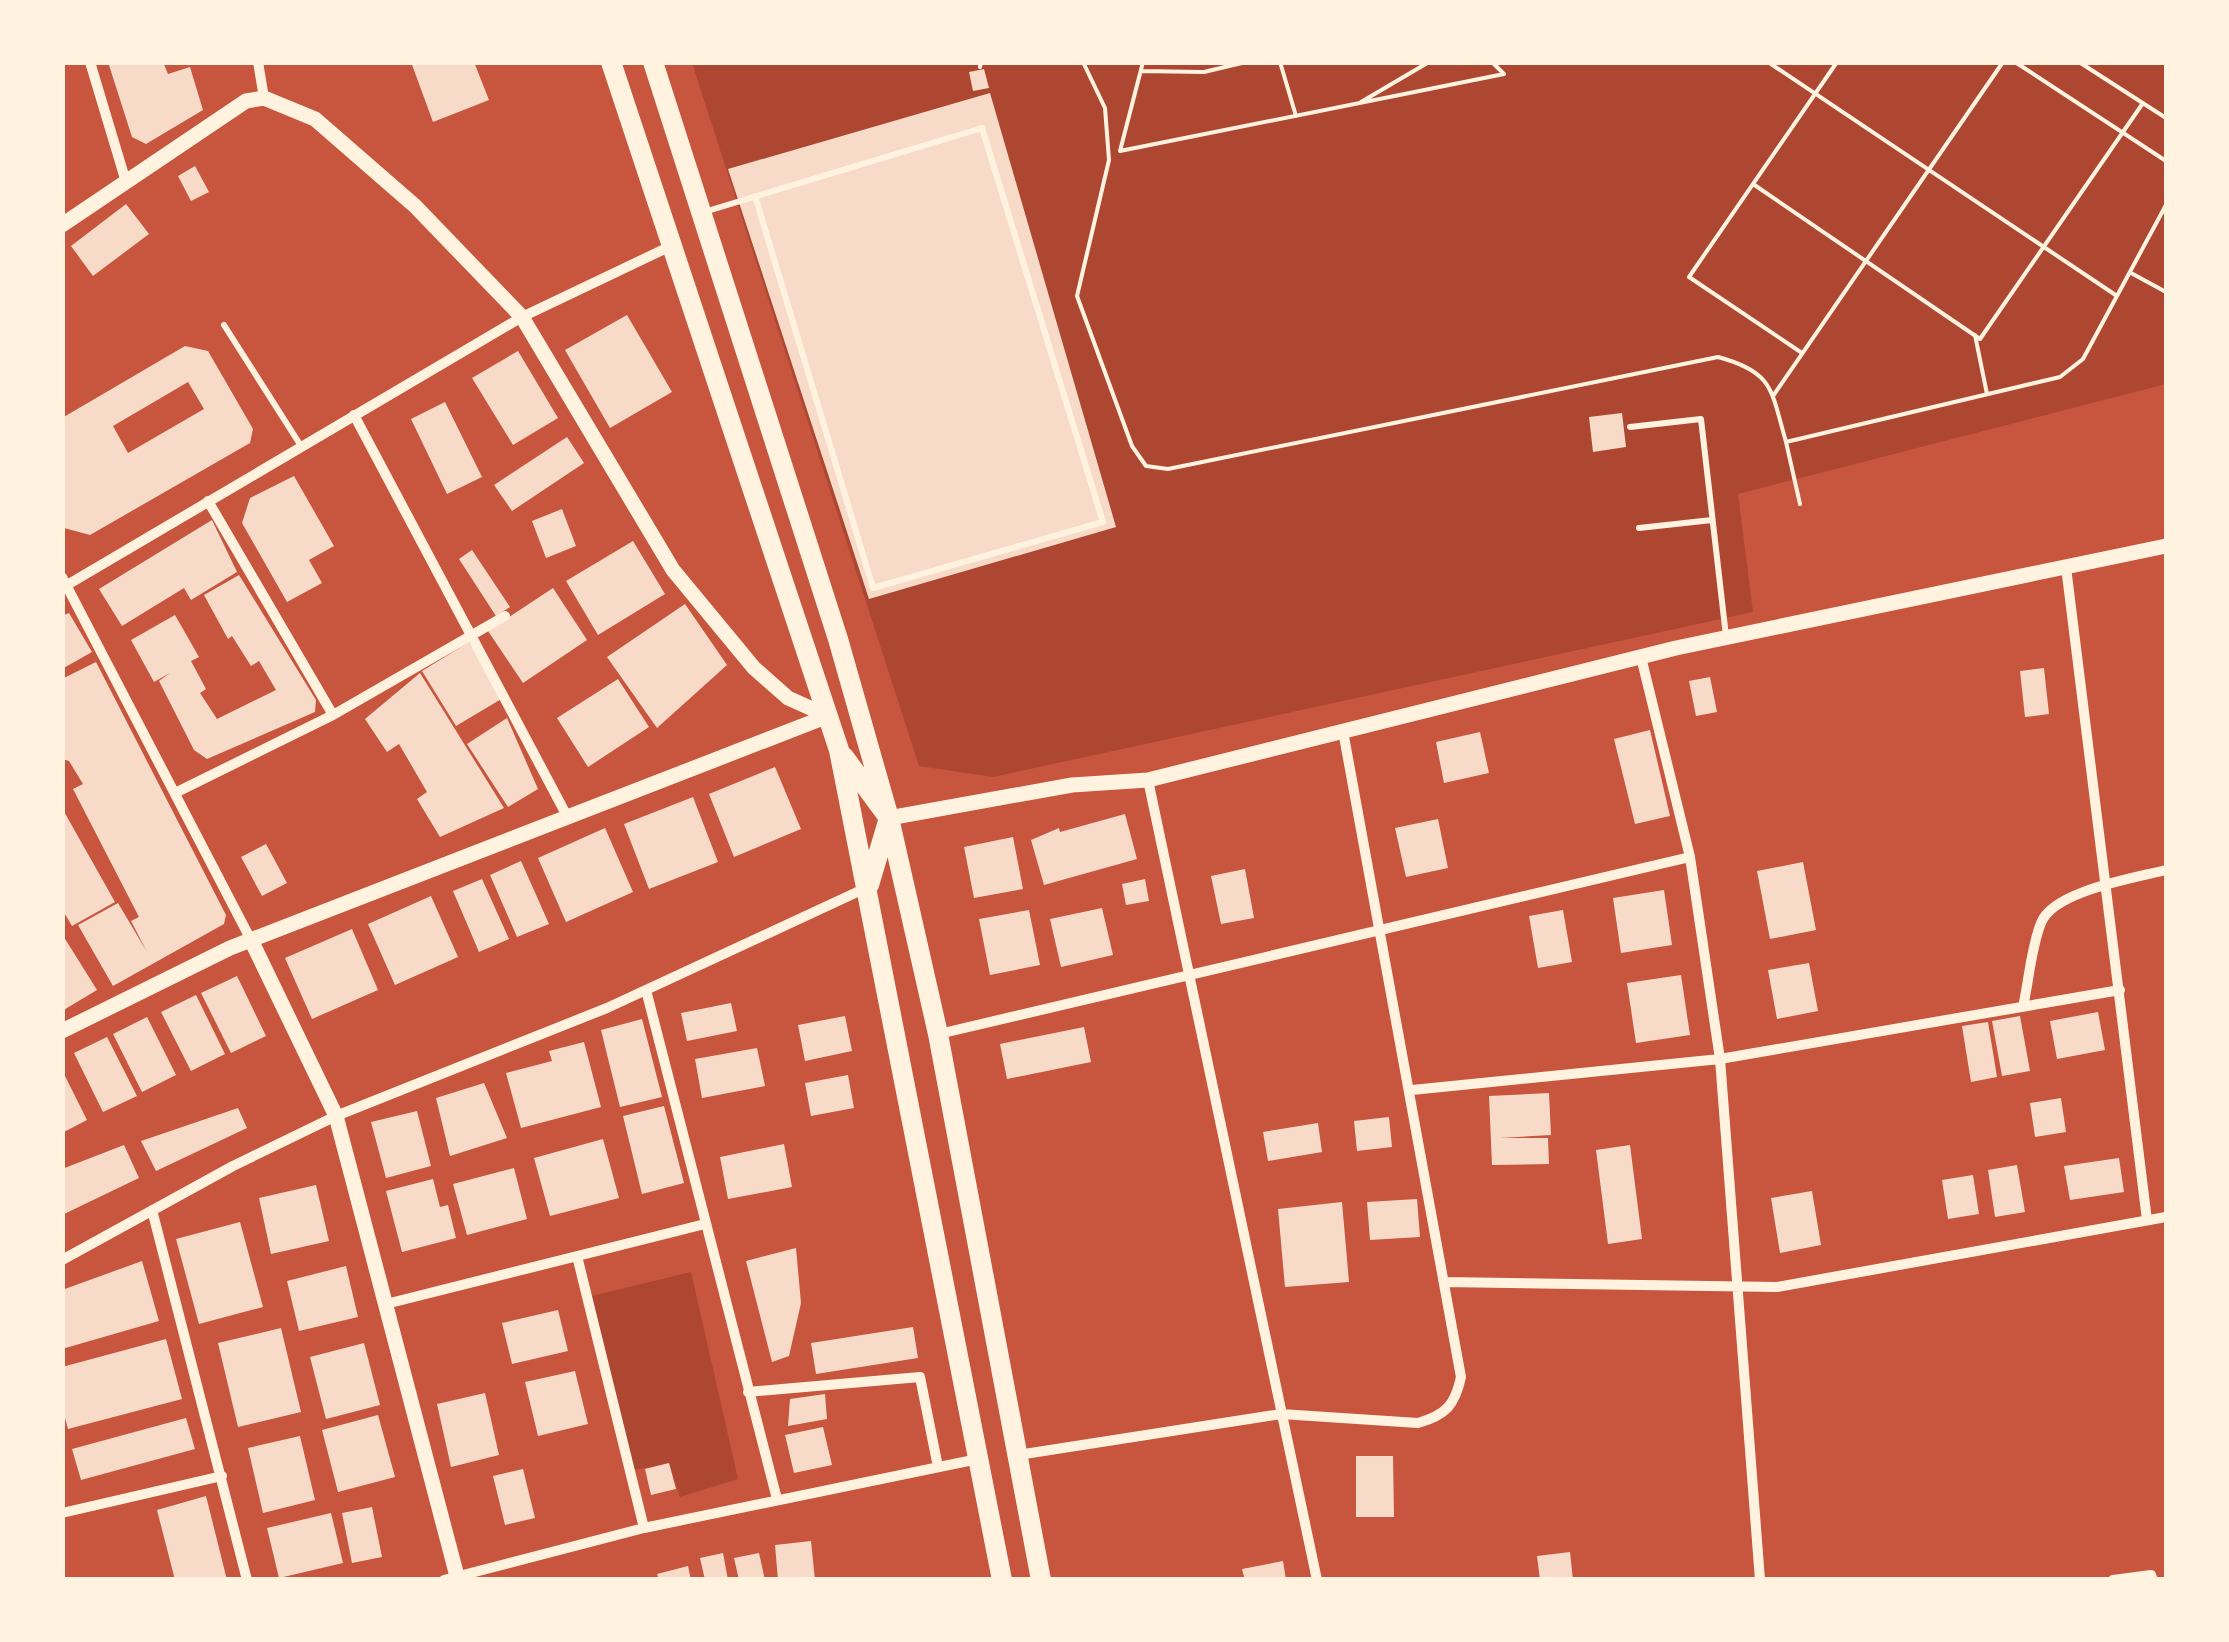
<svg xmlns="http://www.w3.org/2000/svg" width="2229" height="1642" font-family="'Public Sans',sans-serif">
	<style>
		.green { fill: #ae4732 }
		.building { fill: #f7dbc8; fill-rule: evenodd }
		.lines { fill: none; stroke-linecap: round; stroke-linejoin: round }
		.path { stroke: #fff3e0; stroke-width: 4 }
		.service { stroke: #fff3e0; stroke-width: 6 }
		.minor { stroke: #fff3e0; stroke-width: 10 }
		.tertiary { stroke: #fff3e0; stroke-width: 15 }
		.primary { stroke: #fff3e0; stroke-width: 20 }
	</style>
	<rect width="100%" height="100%" fill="#c8553d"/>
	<path class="green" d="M692,63H2166V384L1738,494L1753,612L993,777L919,766Z
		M691,1272L738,1479L680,1497L669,1463L634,1470L592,1296Z"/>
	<path class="building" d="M108,62H163L168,74L190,67L203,110L146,144L132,137Z
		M411,62H474L489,100L433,122Z
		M984,69L989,88L973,91L969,72Z
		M990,93L1116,527L869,599L728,169Z
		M195,166L209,192L191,201L178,176Z
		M126,204L149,234L93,276L71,246Z
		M627,315L672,392L610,428L565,350Z
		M185,346L208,351L253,429L250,443L90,535L64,528L62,418ZM188,382L204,409L128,453L113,426Z
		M518,351L558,418L513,445L472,378Z
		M445,402L482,477L447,494L411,419Z
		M1622,413L1626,447L1593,452L1589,417Z
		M567,437L584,463L512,511L494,485Z
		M294,476L334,546L309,560L322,583L287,602L242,523L250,498Z
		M562,509L576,546L546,558L532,521Z
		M212,520L237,572L191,600L184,588L122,626L99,589Z
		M633,541L665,594L598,635L566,581Z
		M472,550L510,607L496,616L459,559Z
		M239,575L316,700L315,712L207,759L194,750L159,681L170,673L154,682L131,640L175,615L199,657L191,661L206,689L200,693L217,719L276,690L259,661L251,666L232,636L228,639L204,595Z
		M553,588L587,640L523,683L488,631Z
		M685,604L727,665L657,728L607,657Z
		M69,613L92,652L62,669V616Z
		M469,642L503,698L456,726L422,671Z
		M96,662L226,915L224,924L113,986L78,925L118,903L147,952L131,921L139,917L73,789L83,784L69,761L62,759V679Z
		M2044,668L2049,714L2025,717L2020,671Z
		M420,673L504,808L440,837L417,799L427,792L399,744L387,752L365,719Z
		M1710,677L1717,712L1696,716L1689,681Z
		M618,679L649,727L588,767L557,718Z
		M507,718L538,789L508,807L467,744Z
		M1650,730L1670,816L1635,824L1614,739Z
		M1480,732L1489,773L1444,783L1436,742Z
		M775,767L801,829L734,857L709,794Z
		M693,797L718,862L649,889L624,824Z
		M62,808L115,902L72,926L62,909Z
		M1125,814L1137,859L1044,885L1031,840L1059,828L1060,832Z
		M1438,819L1448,868L1406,877L1395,828Z
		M605,828L633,892L566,922L538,858Z
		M1013,837L1023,889L974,898L964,847Z
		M266,844L287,883L262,896L241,857Z
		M521,861L549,924L517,937L490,875Z
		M1803,862L1816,930L1770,939L1757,871Z
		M1245,869L1254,918L1221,924L1211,876Z
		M482,879L509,939L479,952L453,891Z
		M1145,879L1149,901L1126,905L1122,884Z
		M1664,890L1672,945L1621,953L1613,898Z
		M431,896L458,957L395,985L368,924Z
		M1102,908L1113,955L1061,967L1050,919Z
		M1029,910L1040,965L990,975L979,919Z
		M1563,910L1572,962L1538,968L1529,916Z
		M352,929L378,990L312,1019L285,958Z
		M62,934L97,990L62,1011Z
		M1809,963L1818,1011L1777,1019L1768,970Z
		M1681,975L1690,1035L1636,1043L1627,983Z
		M237,976L266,1036L231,1053L201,993Z
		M196,995L225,1054L191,1071L161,1012Z
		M731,1003L737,1031L687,1041L681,1013Z
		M2098,1012L2105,1050L2057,1059L2050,1021Z
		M845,1016L852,1051L805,1061L798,1025Z
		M2020,1016L2030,1071L2002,1076L1992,1021Z
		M147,1017L176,1075L142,1092L113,1034Z
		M642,1019L662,1097L620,1107L601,1030Z
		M1988,1022L1997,1077L1971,1082L1962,1026Z
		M1084,1027L1091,1062L1007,1079L1000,1044Z
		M107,1037L137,1096L103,1112L74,1053Z
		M584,1042L601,1107L521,1128L506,1073L552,1061L549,1051Z
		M757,1048L765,1086L702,1098L695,1059Z
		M62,1070L87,1120L62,1133Z
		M848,1075L854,1108L811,1116L805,1083Z
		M484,1083L507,1138L450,1156L436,1098Z
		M1549,1093L1551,1135L1500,1138H1548L1549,1164L1492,1165L1489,1096Z
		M2061,1098L2066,1132L2035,1137L2030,1103Z
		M664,1106L684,1183L642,1194L623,1116Z
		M238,1108L247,1128L156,1171L141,1141Z
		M417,1111L431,1166L386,1178L371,1122Z
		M1389,1117L1392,1147L1357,1151L1354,1121Z
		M1318,1123L1322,1152L1268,1161L1263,1132Z
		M603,1139L619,1198L550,1216L534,1158Z
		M784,1144L792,1187L728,1199L720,1157Z
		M124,1145L139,1178L62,1215V1169Z
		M1630,1145L1642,1239L1608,1244L1596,1150Z
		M2119,1158L2124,1192L2070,1200L2064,1166Z
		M2017,1165L2025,1212L1995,1217L1988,1170Z
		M514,1168L527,1219L467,1235L453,1184Z
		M1973,1175L1979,1214L1948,1219L1942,1180Z
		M433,1179L440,1207L448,1205L456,1238L402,1252L386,1191Z
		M316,1185L329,1241L271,1254L259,1198Z
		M1812,1191L1821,1245L1780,1253L1771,1198Z
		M1417,1199L1420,1237L1370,1240L1367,1202Z
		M1342,1202L1349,1282L1285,1287L1278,1209Z
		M240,1222L263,1307L199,1324L176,1239Z
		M796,1248L801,1303L789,1356L772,1362L746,1261Z
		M142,1261L159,1321L62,1349V1290Z
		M346,1266L358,1317L299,1331L287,1281Z
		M558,1310L568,1351L512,1364L502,1323Z
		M913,1327L918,1358L816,1374L811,1343Z
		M281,1328L301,1412L238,1427L218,1343Z
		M166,1339L182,1399L68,1429L62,1407V1367Z
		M364,1343L380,1405L326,1419L310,1357Z
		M575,1371L588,1424L538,1436L525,1382Z
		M485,1393L499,1455L451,1467L437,1404Z
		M825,1394L827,1419L788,1426L790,1399Z
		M378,1415L395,1477L338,1492L322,1430Z
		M186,1418L195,1449L81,1480L72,1449Z
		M823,1427L832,1465L794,1473L785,1435Z
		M300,1436L315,1500L263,1513L248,1448Z
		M1356,1456H1393L1394,1517H1356Z
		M669,1463L676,1489L651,1495L645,1469Z
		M523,1469L535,1518L505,1525L493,1476Z
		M206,1496L227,1580H175L157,1510Z
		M372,1507L382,1557L352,1563L342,1513Z
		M331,1513L343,1563L279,1578L267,1528Z
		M811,1541L815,1580H778L775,1545Z
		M1570,1552L1573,1580H1540L1537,1556Z
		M723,1553L728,1580H705L700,1558Z
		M759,1553L765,1580H739L734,1558Z
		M1283,1561L1286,1580H1245L1242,1569Z
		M688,1566L691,1580H659L657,1574Z"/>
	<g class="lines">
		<path class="path" d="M1083,62L1105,108L1109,160L1077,296L1132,446L1146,466L1168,469L1718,357C1774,372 1771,390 1786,442L2060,377L2083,359L2166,205
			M1143,62L1120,151L1504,74L1492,62
			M1280,62L1296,116
			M1768,62L2117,296
			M2015,62L2166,161
			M2079,62L2166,118
			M980,67L981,62
			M1141,71L1204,72L1246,62
			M1361,102L1429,62
			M1753,184L1980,339L2143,103
			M2131,273L2166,292
			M1975,335L1987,394
			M1802,353L1689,277L1837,62
			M1773,396L2003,62
			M1786,442L1800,504"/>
		<path class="service" d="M704,212L982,128L1103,522L873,588L755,196
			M224,325L301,446
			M1630,427L1701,419L1726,636
			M1639,528L1712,520"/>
		<path class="minor" d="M90,62L126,182
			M258,62L264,98
			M354,415L567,816
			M208,501L333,715
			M2066,567L2147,1220
			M62,577L251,940
			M62,588L522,317L673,245
			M1641,657L1690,857L1720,1059L1760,1580
			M1148,780L1317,1580
			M175,793L333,715L505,616
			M646,990L777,1499
			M2023,1007C2029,980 2031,948 2041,923C2053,891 2135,878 2166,870
			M939,1034L1690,857
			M1412,1090L1720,1059L2120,990
			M152,1210L247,1580
			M577,1256L644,1528
			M62,1260L233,1166L336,1116L607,1008L868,887
			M1444,1282L1777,1287L2166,1217
			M386,1304L705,1224
			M748,1392L920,1377L938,1467
			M1018,1455L1281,1414L1418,1423C1446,1415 1455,1405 1461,1377L1343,731
			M62,1513L222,1476
			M444,1580L644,1528L978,1459
			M2113,1580L2151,1575L2153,1580"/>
		<path class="tertiary" d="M62,225L246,101L264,98L315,119L415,206L522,317L673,570L754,668L788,698L828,716
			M889,818L1072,785L1148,780L1676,648L2166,546
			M251,940L336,1116L458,1580
			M62,1031L230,948L828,716"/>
		<path class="primary" d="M611,62L839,750L1002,1580
			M653,62L838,639L889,818L938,1034L1041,1580
			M844,757L889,818L869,885"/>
	</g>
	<rect width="2229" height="1642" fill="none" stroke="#fff3e0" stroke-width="130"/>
</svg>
